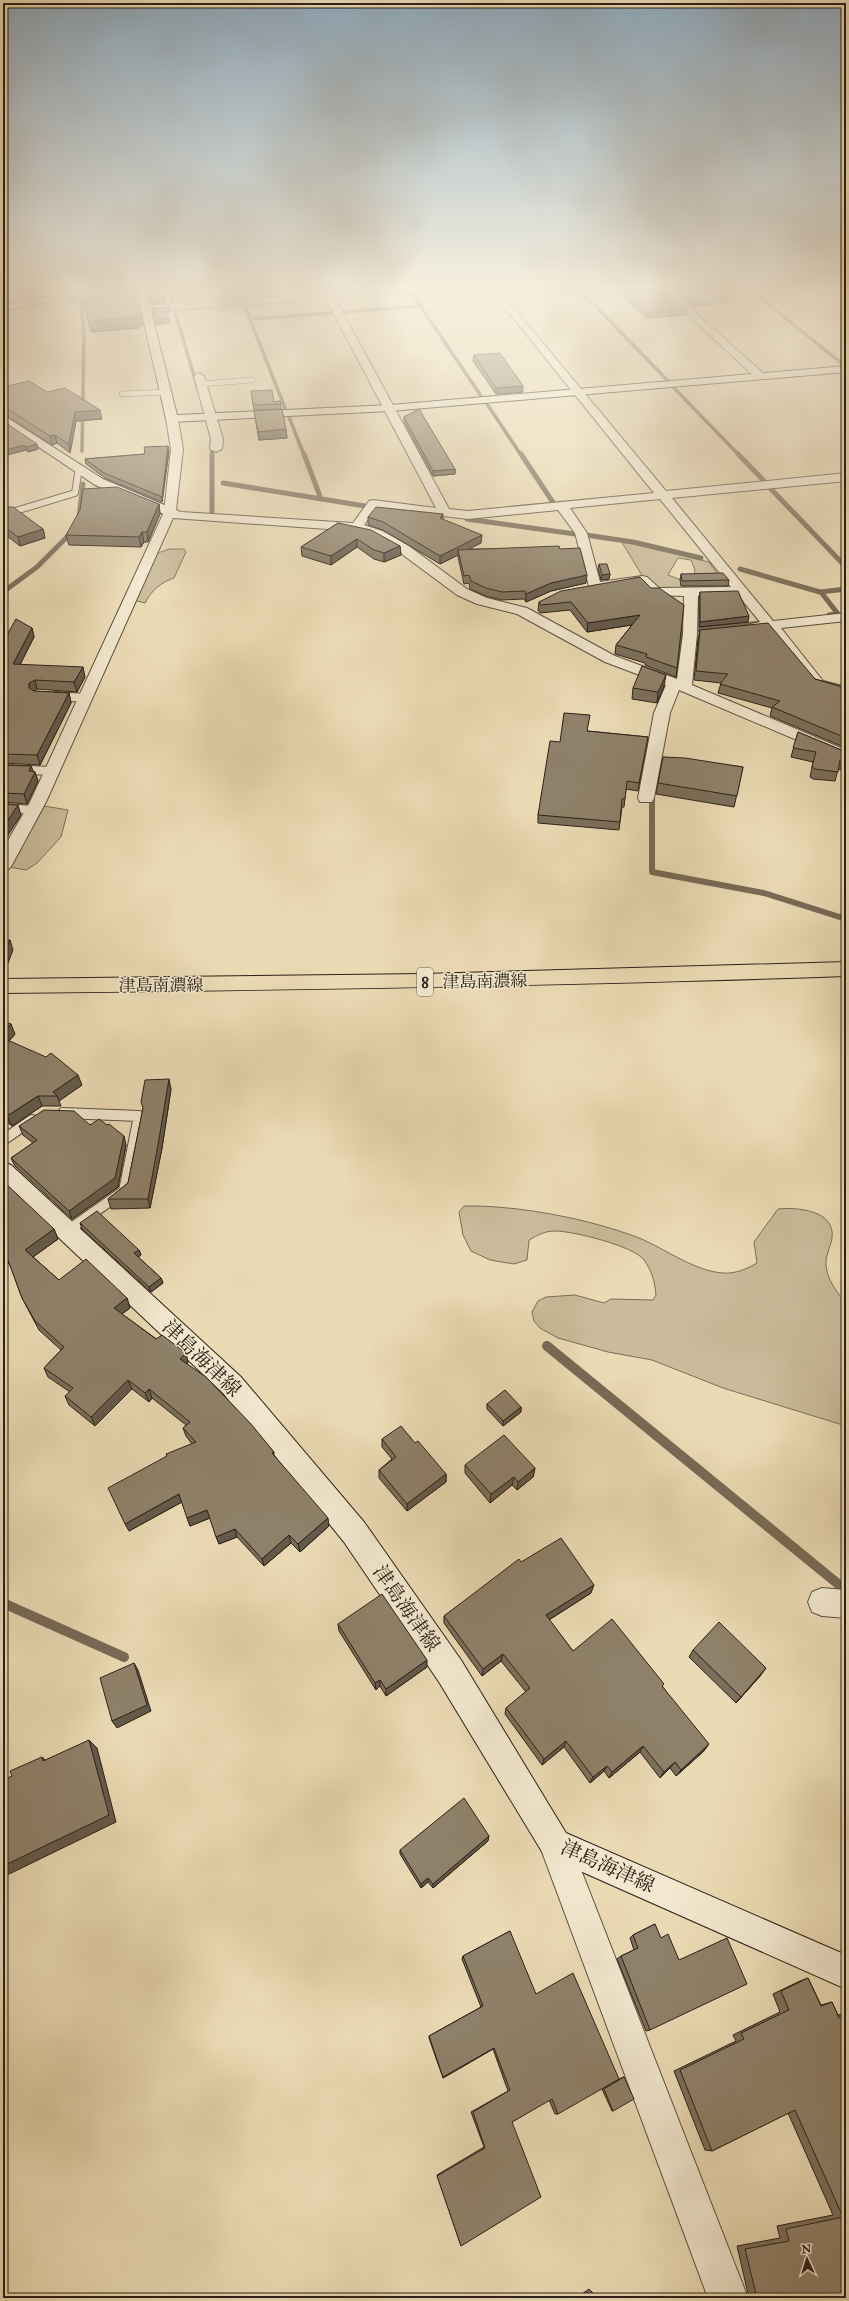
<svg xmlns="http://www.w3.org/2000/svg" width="849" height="2301" font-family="'IM FELL Double Pica','Noto Serif JP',serif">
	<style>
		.green { fill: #cabb9a; stroke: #7a6e59 }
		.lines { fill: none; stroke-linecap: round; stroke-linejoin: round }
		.stream-far3 { stroke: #776a56; stroke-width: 3.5 }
		.stream-far2 { stroke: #776a56; stroke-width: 5 }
		.stream-far1 { stroke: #776a56; stroke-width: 6 }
		.stream { stroke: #776a56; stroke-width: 10 }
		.lane-far3-casing { stroke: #5b4f3f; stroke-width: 6 }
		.lane-far2-casing { stroke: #5b4f3f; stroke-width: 8 }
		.lane-far1-casing { stroke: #5b4f3f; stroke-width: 10 }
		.lane-casing { stroke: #5b4f3f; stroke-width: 12 }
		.street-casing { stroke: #5b4f3f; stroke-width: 2 }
		.secondary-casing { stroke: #2b2018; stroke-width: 2 }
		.primary-casing { stroke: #2b2018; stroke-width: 2 }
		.lane-far3 { stroke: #f2e8cf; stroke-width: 5 }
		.lane-far2 { stroke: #f2e8cf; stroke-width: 6 }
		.lane-far1 { stroke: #f2e8cf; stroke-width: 8 }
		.lane { stroke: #f2e8cf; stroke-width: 10 }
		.street { fill: #f2e8cf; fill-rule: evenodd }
		.secondary { fill: #f2e8cf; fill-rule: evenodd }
		.primary { fill: #ebdbb5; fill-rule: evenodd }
		.wall { fill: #7b6f5b; stroke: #2b2018 }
		.shaded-wall { fill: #645a4a; stroke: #2b2018 }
		.building { fill: #8f816a; stroke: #2b2018 }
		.labels { text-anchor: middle; stroke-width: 3; stroke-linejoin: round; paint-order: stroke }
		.shield { fill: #f2e8cf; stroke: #675c4f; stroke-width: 1 }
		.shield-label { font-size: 16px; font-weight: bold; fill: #2b2018 }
		.street-label { font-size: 17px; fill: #2b2018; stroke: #f2e8cf }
		.near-street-label { font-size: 20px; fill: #2b2018; stroke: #f2e8cf }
	</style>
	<rect width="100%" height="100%" fill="#ebdbb5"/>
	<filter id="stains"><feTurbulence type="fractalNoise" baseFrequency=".005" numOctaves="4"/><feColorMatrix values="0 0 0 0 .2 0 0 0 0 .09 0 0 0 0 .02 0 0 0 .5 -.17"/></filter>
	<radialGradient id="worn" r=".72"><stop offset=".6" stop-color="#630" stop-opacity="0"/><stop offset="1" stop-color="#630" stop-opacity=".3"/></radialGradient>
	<path class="green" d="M621,541L709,562L716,572V576L706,583L709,587L702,589L694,588L692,585L695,570L691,560L678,558L668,575L684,581L686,585L683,590H657L643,577Z
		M169,549H184L186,552L174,578C160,583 152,590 145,603L134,600L155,554Z
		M44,806L68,810L61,837L37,863L26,870L9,867Z
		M464,1206C518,1205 590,1219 639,1238C666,1249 694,1271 723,1273C735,1274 747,1269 757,1263L754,1242L778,1209C796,1207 836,1210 832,1238C831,1246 825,1257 826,1265C827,1280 837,1292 846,1303V1426L723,1388L652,1360L608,1352L558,1338L540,1328L534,1321L532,1312L538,1301L546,1297L575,1295L604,1303L611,1299L653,1300L656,1295C655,1282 652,1271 644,1260C634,1246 573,1231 555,1231C545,1231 538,1235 529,1240L527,1260L514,1264L490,1260L471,1251L463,1235L459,1212Z"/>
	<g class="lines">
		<path class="stream-far3" d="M168,288L173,304
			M237,288L243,301
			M578,288L667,380
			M748,288L844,365
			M411,292L481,396
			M66,297L81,304L84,334L82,451
			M244,304L285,408
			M174,309L198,389
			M343,312L421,306
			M250,319L332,313
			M674,388L739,455
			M487,404L521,455
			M289,417L304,455
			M212,440V455"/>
		<path class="stream-far2" d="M212,454V514
			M304,454L321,499
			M521,454L554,504
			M738,454L765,482
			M223,483L365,506
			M769,487L846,567
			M467,519L575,534
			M586,535L633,542L701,558
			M740,569L820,592L846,589
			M3,592L37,567L78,526L83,484
			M821,592L838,614L829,615
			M698,630L761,623
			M678,669L681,632"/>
		<path class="stream-far1" d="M677,679L678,668
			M652,792V872L764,893L846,919"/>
		<path class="stream" d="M547,1346L843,1588
			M3,1603L124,1657"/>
		<g class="lane-far3-casing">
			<path id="lane-far3" d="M201,384L252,380
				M122,394L166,392"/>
		</g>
		<g class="lane-far2-casing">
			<path id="lane-far2" d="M12,512L75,493L79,468"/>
		</g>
		<g class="lane-far1-casing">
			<path id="lane-far1" d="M56,696L85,698
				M3,769L52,771
				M3,808L33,810"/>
		</g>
		<g class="lane-casing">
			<path id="lane" d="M63,1113L139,1116L124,1191L67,1231
				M3,1140L32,1120"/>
		</g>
		<g class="street-casing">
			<path id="street" d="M40,288H51L64,295L56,297Z
				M316,288L330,293L410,288H448L443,291L335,298L449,509L468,511L654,493L489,288H497L666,491L846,473V481L672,498L773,621L846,613V621L781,628L823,681L846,687V697L813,687L768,630H751L749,627L751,624L760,622L738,595L698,596L697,634L692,685L846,750V761L679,690L670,713L654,798L652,802H640L638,798L654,713L666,685L605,662L517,614L477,604L457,595L399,552L372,537L355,531L173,518L46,802L12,865L9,869L3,871V849L30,802L164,512L171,449L166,419L168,417L172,416L178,419L183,449L176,510L181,512L353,523L369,501L373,500L436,508L326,299L145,312L140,309L145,306L316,294L311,291ZM660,499L731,587L659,588L647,577L642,576L600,582L587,533L570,508ZM376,508L468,519L558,510L575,533L590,590L595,591L639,584L651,595L684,596L683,634L677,679L615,656L527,608L487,598L467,589L409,546L382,531L364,525Z
				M659,288H668L764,374V378H756Z
				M199,373L204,376L223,439L222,449L216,452L210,449L211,439L194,376Z
				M822,1588L846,1590V1618L822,1616L812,1612L808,1602L812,1592Z
				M555,1828L566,1833L571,1844L748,2298H708L539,1844L544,1833Z"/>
		</g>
		<g class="secondary-casing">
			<path id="secondary" d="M89,288H106L101,291L3,311V305Z
				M136,288H145L177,415L390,405L846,366V372L390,411L172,422L166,419Z
				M832,288H841L846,291V298Z
				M3,415L103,479L174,509L176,512L174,515H166L95,485L3,423Z
				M3,1162L11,1165L241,1377L364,1522L461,1660L566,1833L846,1955V1989L544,1855L439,1682L344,1542L223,1393L3,1185Z"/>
		</g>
		<g class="primary-casing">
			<path id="primary" d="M846,962V976C565,986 284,990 3,993V979L424,974Z"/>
		</g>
		<use href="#lane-far3" class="lane-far3"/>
		<use href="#lane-far2" class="lane-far2"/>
		<use href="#lane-far1" class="lane-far1"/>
		<use href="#lane" class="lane"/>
		<use href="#street" class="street"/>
		<use href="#secondary" class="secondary"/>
		<use href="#primary" class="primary"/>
	</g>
	<path class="wall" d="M147,288H162L165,296L166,303L151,304Z
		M320,288H375L374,289L342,291Z
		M558,288H604L560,290Z
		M614,288H665L686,315L646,318Z
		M670,288H803L725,293L728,303L691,306Z
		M83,298L141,315L143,326H138L139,328L91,332L85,309Z
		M474,355L523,392L496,394L473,361Z
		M3,387L47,392L102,419L76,421L70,453L57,443L52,445L4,414L3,411Z
		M252,396L274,402L280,401L281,409L254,410Z
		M254,411L286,429L287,438L259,440Z
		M404,417L455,469V474L433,476L404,422Z
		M3,421L38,449L28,452L26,450L3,456Z
		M169,451L162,502L105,478L86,464L85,459L145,454Z
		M3,500L7,507L43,529L45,538L20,546L3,533Z
		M159,504L160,514L148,542H144L141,547L69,545L66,535Z
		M368,517L443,520L481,543L468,549H560L586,583L551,591L526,602L524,599L501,600L486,596L470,589L469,583L464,584L458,557V555L440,564L383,530L368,525Z
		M338,523L400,546L401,555L384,562L374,559L357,547L331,565L302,556L301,547Z
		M599,564L610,574L609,579L601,580L598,569Z
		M681,574L729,580L728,586H681L680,580Z
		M640,577L677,668L676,677L645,665V663L615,654L616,645L632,625L587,632L570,610L540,613L538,610L539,602Z
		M700,592L748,622L699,627V597Z
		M32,628L34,637L20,664L85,677L77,692L37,689L34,691L69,693L71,703L40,765L3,763V642Z
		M700,630L815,679L846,688V748L770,716L772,708L718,693L721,683L694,680L698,639Z
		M664,686L657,703L632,699L633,688Z
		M587,731L648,737L638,791L626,789L624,807H622L619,830L538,823V815L560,742Z
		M798,732L846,752V771L838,769L835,781L813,779L810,777L813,762L791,757Z
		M663,757L743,767L734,807L656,794Z
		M3,765L31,766L33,771L35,772L38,781L27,804L3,802Z
		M3,1021L15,1034L9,1041L82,1085L59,1101L61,1106H42L12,1126L3,1119Z
		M171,1089L162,1148L150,1208L111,1209L108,1199L128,1183L143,1108Z
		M90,1125H107L126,1145L118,1187L72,1219L15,1166L11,1158L33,1143L23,1135L19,1126Z
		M80,1223L139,1250L141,1255L138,1257L161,1278L163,1283L151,1292L82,1229Z
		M54,1229L58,1239L33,1257L59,1280L127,1298L130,1308L122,1314L188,1362L187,1364L274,1452V1455L329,1526L300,1552L291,1543L264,1566L237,1537L219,1544L210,1518L190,1526L182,1502L129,1531L192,1444L186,1436L183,1428L186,1425L152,1398L149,1402L132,1389L95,1426L69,1405L65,1396L70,1392L48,1377L44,1368L61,1350L39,1330L22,1298L9,1262Z
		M487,1404L521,1407V1412L503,1426L487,1409Z
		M382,1439L415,1443L446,1474V1482L407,1511L379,1478V1470L392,1459L382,1447Z
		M465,1465L535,1468L533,1477L517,1490L512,1485L490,1503L465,1473Z
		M521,1562L591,1593L549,1620L573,1651L663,1687L704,1751L676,1776L670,1768L660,1778L640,1752L609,1778L604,1771L590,1783L564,1747L542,1765L505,1714L506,1708L526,1692L501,1661L482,1676L444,1623V1616Z
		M338,1624L427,1667L386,1696L380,1686L376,1690L339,1631Z
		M693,1650L761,1675L736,1703L689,1657Z
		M488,1841L433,1888L428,1882L421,1888L400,1854V1850Z
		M655,1924L650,2030L646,2031L617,1959L621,1956L634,1950L630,1938L633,1935Z
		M510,1931L558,2114H555L549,2100L512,2122L461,2246L437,2175L484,2147L471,2112L508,2091L493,2049L443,2078L429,2038V2036L481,2007L462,1959L463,1956Z
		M808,1978L821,2005L832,2002L838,2015L846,2013V2298H749L737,2246L780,2238L777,2226L833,2215L788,2113L712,2151L705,2150L674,2071L736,2041L733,2035L780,2012L773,1994L800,1981Z
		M623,2077H624L613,2111H612L602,2089Z
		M589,2289L594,2294L595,2298H576Z"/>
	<path class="shaded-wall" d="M718,288H803L717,294Z
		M165,296L166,303L151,304L149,297Z
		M729,297L728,303L691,306L692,301Z
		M169,307V312L166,313L165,309Z
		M687,309L686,315L646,318L647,313Z
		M141,315L143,326H138L139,328L91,332L89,321Z
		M169,319L170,323L156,325L155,320Z
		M523,386V392L496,394V388Z
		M100,410L102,419L76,421L70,453L69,444L75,412Z
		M286,429L287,438L259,440L258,432Z
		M55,435L57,443L52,445L50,436Z
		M37,444L38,449L28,452L27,447Z
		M24,445L26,450L3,456V451Z
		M168,446L169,451L162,502V497Z
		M455,469V474L433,476V471Z
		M159,504L160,514L148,542L147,532Z
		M443,514V522L440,518Z
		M43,529L45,538L20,546L18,537Z
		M142,532L144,542L141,547L139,537Z
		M482,535L481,543L459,554L458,550V555L440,564V556Z
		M357,539V547L331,565V556Z
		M400,546L401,555L384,562V553Z
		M610,574L609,579L601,580L602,575Z
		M587,575L586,583L551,591L526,602V594L551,583Z
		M640,615L638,624L587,632L588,623Z
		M749,616L748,622L699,627L700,622Z
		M32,628L34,637L16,673L13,664Z
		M83,667L85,677L77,692L74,682Z
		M666,675L664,686L657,703L658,692Z
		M35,680L37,689L32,692L29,688V683Z
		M69,693L71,703L40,765L37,755Z
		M31,766L34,774L35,772L38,781L27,804L24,794L29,771Z
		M18,805L21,815L3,843V828Z
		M10,940L13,950L5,971L3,966V957Z
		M11,1024L15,1034L4,1047L3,1044V1033Z
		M78,1075L82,1085L59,1101L57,1096L53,1092Z
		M169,1079L171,1089L162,1148L150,1208L148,1199Z
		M38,1096L42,1106L12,1126L7,1116Z
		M124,1136L126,1145L118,1187L72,1219L69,1211Z
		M54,1229L58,1239L30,1259L25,1250Z
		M139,1250L141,1255L136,1259L134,1253Z
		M5,1252L10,1262L3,1267V1254Z
		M161,1278L163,1283L151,1292L149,1287Z
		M127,1298L130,1308L117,1317L114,1308Z
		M186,1353L188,1362L183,1368L180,1359Z
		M128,1380L132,1389L95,1426L91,1417Z
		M149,1389L152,1398L149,1402L145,1393Z
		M521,1407V1412L503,1426V1421Z
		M535,1468L533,1477L517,1490L518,1482Z
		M446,1474V1482L407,1511V1504Z
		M514,1477L512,1485L490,1503L491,1494Z
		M179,1494L182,1502L129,1531L125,1524Z
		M207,1510L210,1518L190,1526L187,1518Z
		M328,1518L329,1526L300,1552L298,1544Z
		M235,1529L237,1537L219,1544L216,1537Z
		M289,1535L291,1543L264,1566L262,1559Z
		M594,1585L591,1593L544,1623L546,1615Z
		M503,1654L501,1661L482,1676L483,1669Z
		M427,1660V1667L386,1696V1689Z
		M134,1663L138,1670L151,1711L117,1728L112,1721Z
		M766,1668L761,1675L736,1703L741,1697Z
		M380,1680V1686L376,1690L375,1683Z
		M89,1740L97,1748L116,1822L3,1877V1866Z
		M566,1741L564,1747L542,1765L544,1759Z
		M709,1744L704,1751L676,1776L681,1770Z
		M643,1746L640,1752L609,1778L612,1772Z
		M42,1757L51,1765L43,1761Z
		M675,1762L670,1768L660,1778L664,1772Z
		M607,1766L604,1771L590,1783L593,1777Z
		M489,1836L488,1841L433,1888V1884Z
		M428,1878V1882L421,1888V1884Z
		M494,2048L493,2049L443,2078V2077Z"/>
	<path class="building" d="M105,288H135L141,315H136L137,317L89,321L83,298L104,296Z
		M147,288H162L165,296L149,297Z
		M621,288H665L687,309L647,313Z
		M677,288H727H718L729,297L692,301Z
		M169,307L165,309L169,319L155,320L152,308Z
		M500,353L523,386L496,388L474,355Z
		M29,381L47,392L65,388L100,410L75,412L69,444L55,435L50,436L3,406V405L5,404L3,403V387Z
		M272,390L274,402L280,401L281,404L253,405L251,391Z
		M282,409L286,429L258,432L254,411Z
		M419,409L455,469L433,471L404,417Z
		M3,421L37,444L27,447L24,445L3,451Z
		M168,446L162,497L104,473L85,459L145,454L144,447Z
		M117,487L159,504L147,532H142L139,537L66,535L80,510L83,489Z
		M3,500L6,502L7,507H13L43,529L18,537L3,526Z
		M376,507L443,514L440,518L482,535L440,556L383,522L368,517Z
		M338,523L371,530L400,546L384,553L374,550L357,539L331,556L301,547Z
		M559,546L560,549L580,548L587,575L551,583L526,594L525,591L502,592L486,588L471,581L469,575L464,576L458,550Z
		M599,564H607L610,574L602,575Z
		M723,573L729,580L682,581L681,574Z
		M640,577L651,588H659L684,605L677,668L646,657L647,654L616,645L640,615L588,623L571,602L541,605L539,602L561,591Z
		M738,591L749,616L700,622V592Z
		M16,619L32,628L13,664L83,667L74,682L35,680L29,683V688L34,691L69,693L37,755L3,754V642Z
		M768,623L815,679L846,688V738L772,707L780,701L720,684L728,674L696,671L700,630Z
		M642,666L666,675L658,692L633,688Z
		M564,713L590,715L587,731L648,737L639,783L627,781L625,799H622L620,822L538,815L550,741L560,742Z
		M798,732L846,752V761L840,760L838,772L815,769L812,767L816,752L793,748Z
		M663,757L685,758L743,767L737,796L658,783Z
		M3,765L31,766L29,771L35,772L24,794L3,793Z
		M3,804L18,805L3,828Z
		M3,940H10L3,957Z
		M3,1021L11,1024L3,1033Z
		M3,1038L46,1057L51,1053L78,1075L53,1092L57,1096H38L7,1116L3,1112Z
		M169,1079L159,1139L148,1199H108L128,1183L143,1108L141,1102L145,1080Z
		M44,1110L74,1111L90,1125L99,1119L107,1125L109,1124L124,1136L115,1178L69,1211L11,1158L37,1140L19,1126Z
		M3,1181L54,1229L25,1250L59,1280L86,1259L127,1298L114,1308L156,1339L162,1335L186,1353L180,1359L206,1377L251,1424L274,1452L272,1453L328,1518L298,1544L289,1535L262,1559L235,1529L216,1537L207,1510L187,1518L179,1494L125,1524L108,1488L167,1456L166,1454L196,1442L183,1428L190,1422L149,1389L145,1393L128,1380L91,1417L65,1396L73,1388L44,1368L64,1347L35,1321L22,1298L5,1252L3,1254Z
		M97,1211L139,1250L134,1253L161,1278L149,1287L80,1223Z
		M505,1390L521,1407L503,1421L487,1404Z
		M401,1426L415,1443L418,1441L446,1474L407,1504L379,1470L396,1457L382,1439Z
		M504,1435L535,1468L518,1482L514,1477L491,1494L465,1465Z
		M561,1538L594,1585L546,1615L573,1651L612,1619L664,1684L662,1686L709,1744L681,1770L675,1762L664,1772L643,1746L612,1772L607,1766L593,1777L566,1741L544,1759L506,1708L530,1688L503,1654L483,1669L444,1616L519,1559L521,1562Z
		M382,1594L427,1660L386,1689L380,1680L375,1683L338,1624Z
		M719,1622L766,1668L741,1697L693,1650Z
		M134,1663L147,1705L112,1721L100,1678Z
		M89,1740L109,1815L3,1866V1780L12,1776L10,1771L42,1757L43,1761Z
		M464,1798L489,1836L433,1884L428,1878L421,1884L400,1850Z
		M655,1924L661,1938L668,1934L679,1960L727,1938L747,1984L650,2030L621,1956L638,1948L633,1935Z
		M510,1931L536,1994L573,1973L619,2079L558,2114L552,2099L512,2122L541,2197L461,2246L437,2176L485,2148L473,2112L510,2090L494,2048L443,2077L429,2036L483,2006L463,1956Z
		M808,1978L821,2006L832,2002L839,2018L846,2014V2298H757L745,2249L789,2241L786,2229L843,2217L795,2110L712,2151L680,2070L744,2039L741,2033L789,2010L781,1991Z
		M624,2077L634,2099L613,2111L604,2089Z
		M594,2294L595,2298H588Z"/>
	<linearGradient id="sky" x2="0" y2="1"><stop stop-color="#8faabe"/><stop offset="0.47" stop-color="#f6efde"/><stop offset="1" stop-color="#f6efde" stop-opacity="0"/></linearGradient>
	<rect width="849" height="610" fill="url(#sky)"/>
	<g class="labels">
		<rect class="shield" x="417" y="968" width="16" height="28" rx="3"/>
		<g class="shield-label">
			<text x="425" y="988">8</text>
		</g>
		<g class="street-label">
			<text transform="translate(485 981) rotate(-1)" y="6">津島南濃線</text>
			<text x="161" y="991">津島南濃線</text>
		</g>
		<g class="near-street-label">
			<text transform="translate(202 1358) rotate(44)" y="7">津島海津線</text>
			<text transform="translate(407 1608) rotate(55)" y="7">津島海津線</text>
			<text transform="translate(608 1866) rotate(24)" y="7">津島海津線</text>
		</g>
	</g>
	<rect width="849" height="2301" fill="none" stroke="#ebdbb5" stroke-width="16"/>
	<rect x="4" y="4" width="841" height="2293" fill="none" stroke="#2b2018" stroke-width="2"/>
	<rect x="8" y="8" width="833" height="2285" fill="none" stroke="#2b2018"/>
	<g transform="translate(807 2259) rotate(356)" stroke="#f2e8cf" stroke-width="3" paint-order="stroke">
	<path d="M0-3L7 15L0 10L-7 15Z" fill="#2b2018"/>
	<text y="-6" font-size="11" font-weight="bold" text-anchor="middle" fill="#2b2018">N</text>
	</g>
	<rect width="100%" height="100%" filter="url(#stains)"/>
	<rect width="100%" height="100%" fill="url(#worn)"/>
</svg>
